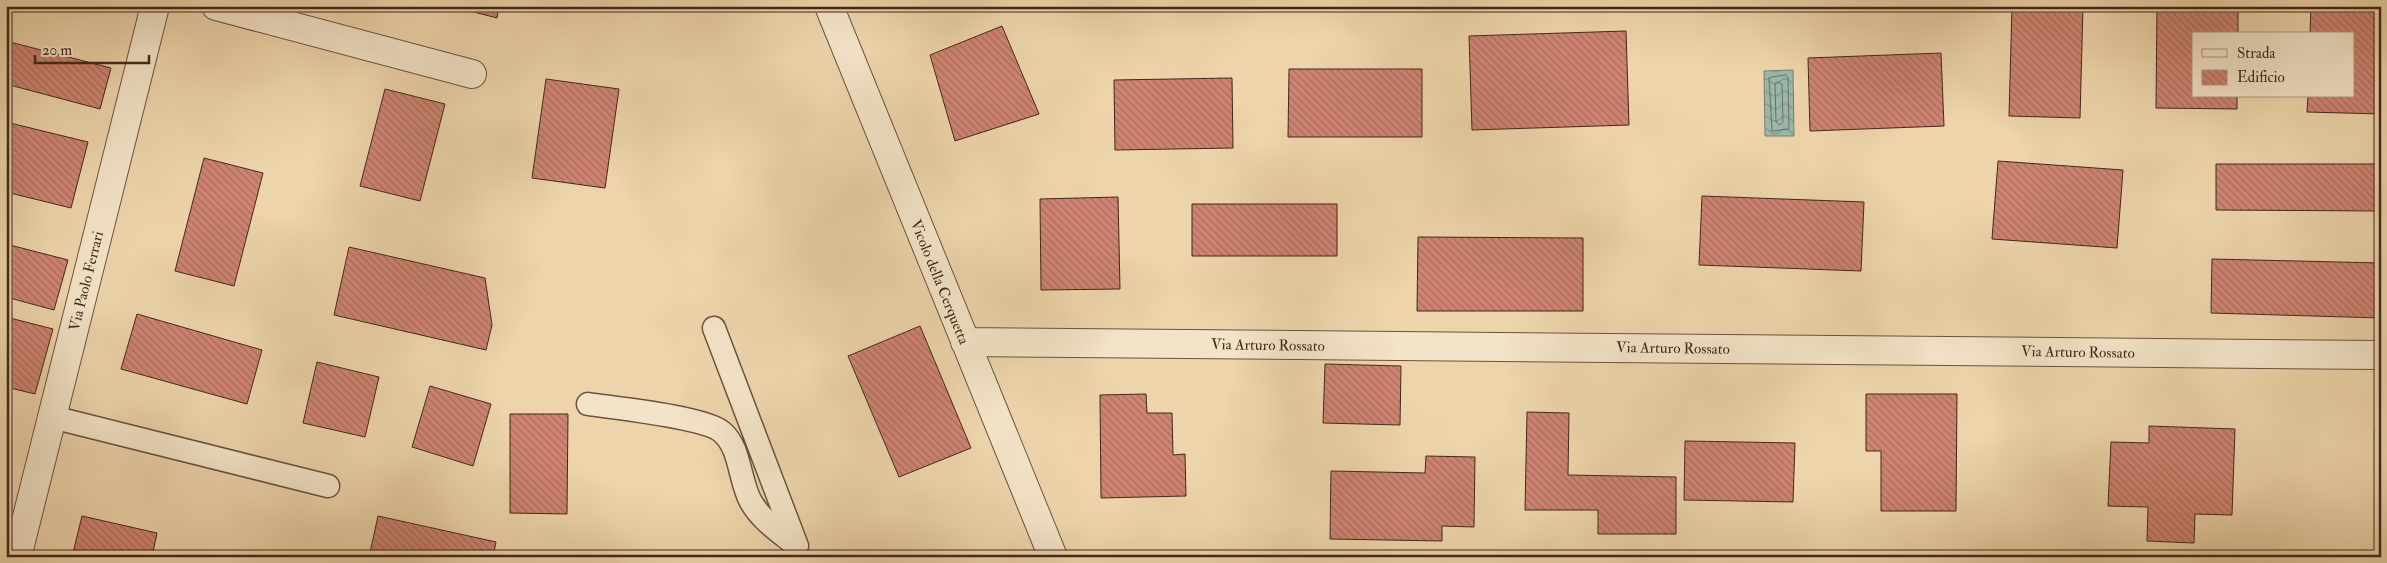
<svg xmlns="http://www.w3.org/2000/svg" width="2387" height="563" font-family="'IM FELL Double Pica',serif">
	<style>
		.water { fill: url(#water-waves); stroke: #767e70 }
		.lines { fill: none; stroke-linecap: round; stroke-linejoin: round }
		.shore { stroke: #6d7062; stroke-width: 1 }
		.building { fill: url(#building-back-hatch); stroke: #41281a }
		.lane-casing { stroke: #6c533e; stroke-width: 25 }
		.street-casing { stroke: #6c533e; stroke-width: 30 }
		.lane { stroke: #f3e3c8; stroke-width: 22 }
		.street { stroke: #f3e3c8; stroke-width: 28 }
		.labels { text-anchor: middle; stroke-width: 4; stroke-linejoin: round; paint-order: stroke }
		.street-label { font-size: 15px; fill: #41281a; stroke: #f3e3c8 }
	</style>
	<defs>
		<pattern id="water-waves" width="16" height="10" patternUnits="userSpaceOnUse" patternTransform="scale(1.25)"><rect width="16" height="10" fill="#99b8a9"/><path d="M0 5q4-4 8 0t8 0" fill="none" stroke="#7e9689"/></pattern>
		<pattern id="building-back-hatch" width="6" height="6" patternUnits="userSpaceOnUse" patternTransform="scale(1.25)"><rect width="6" height="6" fill="#cf8472"/><path d="M-1 5l2 2M0 0l6 6M5-1l2 2" fill="none" stroke="#aa6c5d"/></pattern>
	</defs>
	<rect width="100%" height="100%" fill="#edd4aa"/>
	<filter id="stains"><feTurbulence type="fractalNoise" baseFrequency=".004" numOctaves="4"/><feColorMatrix values="0 0 0 0 .2 0 0 0 0 .09 0 0 0 0 .02 0 0 0 .5 -.17"/></filter>
	<radialGradient id="worn" r=".72"><stop offset=".6" stop-color="#630" stop-opacity="0"/><stop offset="1" stop-color="#630" stop-opacity=".3"/></radialGradient>
	<path class="water" d="M1793,70L1794,136H1765L1764,71Z"/>
	<g class="lines">
		<path class="shore" d="M1786,75L1788,78L1789,129L1772,131L1769,78Z
			M1778,82L1782,84L1783,122L1780,125L1776,122L1775,84Z"/>
	</g>
	<path class="building" d="M97,6H122L121,12Z
		M451,6H499L497,18Z
		M2012,6H2083L2080,118L2009,116Z
		M2157,6H2238V34H2193V96H2237V109L2156,108Z
		M2311,6H2381V114L2307,112L2308,96H2353V34H2310Z
		M1002,26L1039,114L955,141L930,55Z
		M1626,31L1629,125L1472,130L1469,36Z
		M6,41L111,68L100,109L6,84Z
		M1941,53L1944,126L1810,131L1808,58Z
		M1289,69H1422V137H1288Z
		M1232,78L1233,148L1115,150L1114,80Z
		M546,79L619,89L605,188L532,178Z
		M385,89L445,104L420,201L360,186Z
		M6,122L88,142L71,208L6,192Z
		M204,158L263,173L234,286L175,271Z
		M1998,161L2123,170L2117,248L1992,239Z
		M2216,164H2381V211L2216,210Z
		M1702,196L1864,202L1861,271L1699,265Z
		M1118,197L1120,289L1041,290L1040,199Z
		M1192,204H1337V256H1192Z
		M1418,237L1583,238V311H1417Z
		M6,244L68,260L54,310L6,297Z
		M349,247L485,278L492,325L486,350L334,315Z
		M2212,259L2381,263V318L2211,313Z
		M137,314L262,350L247,404L121,369Z
		M6,317L53,329L35,394L6,387Z
		M920,326L971,448L899,477L848,356Z
		M317,362L379,377L365,437L303,423Z
		M1325,364L1401,366L1400,425L1323,423Z
		M430,386L491,404L473,466L412,447Z
		M1146,394L1147,413H1172L1173,455L1185,454L1186,496L1101,498L1100,395Z
		M1866,394H1957L1956,511H1881V451H1866Z
		M1527,412L1569,413L1568,475L1676,477V534H1598V510H1525Z
		M510,414H568L567,514L510,513Z
		M2149,426L2235,429L2232,515L2195,514L2194,543L2147,541L2148,507L2108,506L2111,442L2149,443Z
		M2381,428V513H2378L2375,429Z
		M1685,441L1795,443L1793,502L1684,500Z
		M1426,456L1475,457L1474,527L1442,526V541L1330,539L1331,471L1425,473Z
		M82,516L157,533L152,557H72Z
		M378,516L496,542L493,557H369Z"/>
	<g class="lines">
		<g class="lane-casing">
			<path id="lane" d="M714,328L797,546
				M588,404C614,408 705,417 722,432C741,448 739,481 751,502C762,521 781,533 797,546
				M52,417L328,486"/>
		</g>
		<g class="street-casing">
			<path id="street" d="M216,6L472,74
				M829,6L1053,557
				M965,342L2381,355
				M17,557L155,6"/>
		</g>
		<use href="#lane" class="lane"/>
		<use href="#street" class="street"/>
	</g>
	<g class="labels">
		<g class="street-label">
			<text transform="translate(86 281) rotate(-76)" y="5">Via Paolo Ferrari</text>
			<text transform="translate(940 282) rotate(68)" y="5">Vicolo della Cerquetta</text>
			<text transform="translate(1268 345) rotate(1)" y="5">Via Arturo Rossato</text>
			<text transform="translate(1673 348) rotate(1)" y="5">Via Arturo Rossato</text>
			<text transform="translate(2078 352) rotate(1)" y="5">Via Arturo Rossato</text>
		</g>
	</g>
	<rect width="2387" height="563" fill="none" stroke="#edd4aa" stroke-width="25"/>
	<rect x="8" y="8" width="2372" height="548" fill="none" stroke="#41281a" stroke-width="2.5"/>
	<rect x="12" y="12" width="2362" height="538" fill="none" stroke="#41281a"/>
	<rect x="2192" y="32" width="162" height="65" fill="#f3e3c8" stroke="#ac9882"/>
	<rect x="2202" y="49" width="25" height="8" fill="#f3e3c8" stroke="#ac9882"/>
	<text x="2237" y="58" font-size="15" fill="#41281a">Strada</text>
	<rect x="2202" y="70" width="25" height="15" fill="url(#building-back-hatch)" stroke="#ac9882"/>
	<text x="2237" y="82" font-size="15" fill="#41281a">Edificio</text>
	<path d="M35 55v8h114v-8" fill="none" stroke="#41281a" stroke-width="2.5"/>
	<text x="42" y="55" font-size="15" fill="#41281a" stroke="#f3e3c8" stroke-width="4" paint-order="stroke">20 m</text>
	<rect width="100%" height="100%" filter="url(#stains)"/>
	<rect width="100%" height="100%" fill="url(#worn)"/>
</svg>
